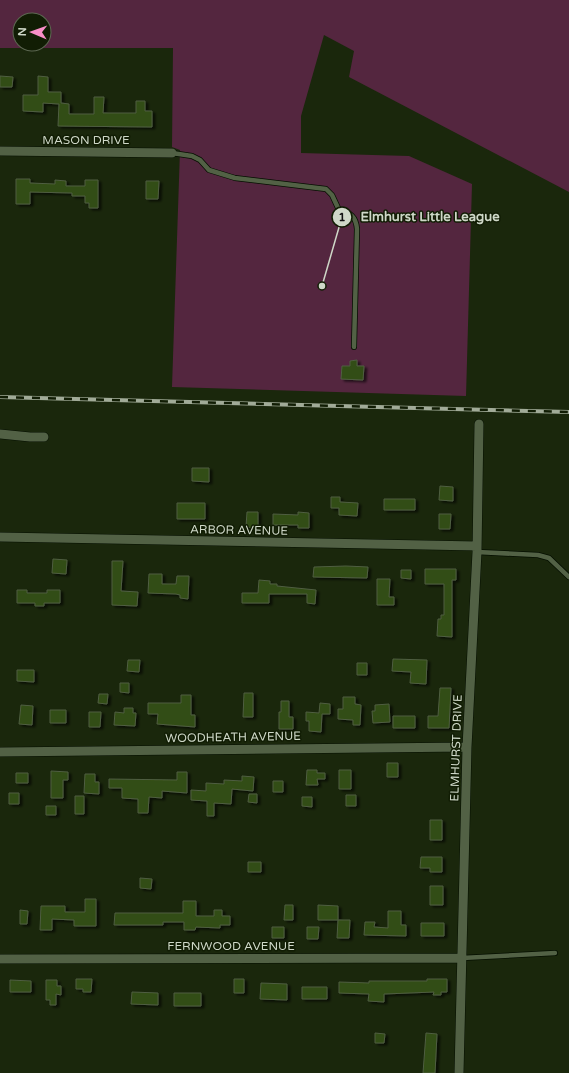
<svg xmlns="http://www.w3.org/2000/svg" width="569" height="1073" font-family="'Varela Round',sans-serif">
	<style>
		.green { fill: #54263f; fill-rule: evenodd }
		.building { fill: #324d12; stroke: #4f5e42; filter: url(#shadow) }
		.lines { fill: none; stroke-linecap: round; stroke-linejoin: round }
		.lane-casing { stroke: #050f00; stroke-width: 6 }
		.street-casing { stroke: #050f00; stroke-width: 10 }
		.lane { stroke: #526145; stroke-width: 4.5 }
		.street { stroke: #526145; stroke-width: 9 }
		.rail-casing { stroke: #a1ab98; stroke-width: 4 }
		.rail { stroke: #111d04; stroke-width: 2.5; stroke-dasharray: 8; stroke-linecap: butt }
		.labels { text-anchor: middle; stroke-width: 3; stroke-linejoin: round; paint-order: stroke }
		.street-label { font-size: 12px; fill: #cfd8c8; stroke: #111d04 }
		.leader { fill: none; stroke: #cfd8c8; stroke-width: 1.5 }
		.callout-dot { fill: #cfd8c8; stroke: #111d04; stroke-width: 1.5 }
		.mark-label { font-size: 12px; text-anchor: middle; font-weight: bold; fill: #111 }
		.callout-label { font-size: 13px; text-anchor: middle; font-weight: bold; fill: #cfd8c8; stroke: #111d04; stroke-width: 3; stroke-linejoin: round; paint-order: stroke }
	</style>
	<defs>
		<filter id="shadow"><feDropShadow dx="3" dy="2" stdDeviation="1" flood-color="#0009"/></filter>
	</defs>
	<rect width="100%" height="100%" fill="#1a270c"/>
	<path class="green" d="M0,0H569V192L349,77L354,51L324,35L301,116V153L409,156L472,184L466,396L172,387L180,150L172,147L173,48H0ZM20,20H44V44H20Z"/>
	<path class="building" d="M0,76L13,77L12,87H0Z
		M38,76L48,77V92H61V103L69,104V114H94V97H104L103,113H136V101H145V111H152V127L58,126L59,104L43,103V112L23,111V95H38Z
		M16,179H30V183L55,184V180L66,181V186H85V180H98V208H89V203H85V196H72V193L30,192V204H16Z
		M146,181H159L158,199H146Z
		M357,360V366H364L363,380L341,379L342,366H350V361Z
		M192,468H209V482L192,481Z
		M440,486L453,487V501L439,500Z
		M331,497H340V502L358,503L357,516L339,515V508H331Z
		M384,499H415V510H384Z
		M177,503H205V519H177Z
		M247,512H258V528L246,527Z
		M298,512L309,513V528H298V525H273V514L298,515Z
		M439,514H451L450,529H439Z
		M53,559L67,560L66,574L52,573Z
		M112,561H123L121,591L138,592L137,606L112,605Z
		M346,566L368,567L367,578L313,577L314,567Z
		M425,569H456V580H452V637L437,636L438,619H441V615H444V584H425Z
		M401,570H411V579L401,578Z
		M149,574H162V584H176L177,576H189L188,599L180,598V595L176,594L148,593Z
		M377,579H390L389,597H394V605H377Z
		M259,580L270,581V584H277V586L316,590L315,604L307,603V594H269V603H242V593H258Z
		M17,590H27V593H47V590H60V603H44V606H35V603H17Z
		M393,659L427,660L426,684L410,683L411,672L392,671Z
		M128,660H140L139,672L127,671Z
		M357,663H367V675H357Z
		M17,670H34V682L17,681Z
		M120,683H129V693L120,692Z
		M440,688H451L449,728H428V716H438Z
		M244,693H253V717H243Z
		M99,694H108L107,704L98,703Z
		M181,695H191V715H195V727L157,724L158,714H148V703H181Z
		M343,697H355V704L361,705L360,725H353V720L338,719V709H343Z
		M281,701H289V717H293V729H279V712H281Z
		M320,703L330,704V714H322L321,732L309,731V721H306V712L319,713Z
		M389,704L390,722L373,723L372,711H375V705Z
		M21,705L33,706L32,725L19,724Z
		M124,708H133V713H136L135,726L114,725L115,712L124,713Z
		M50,710H66V723H50Z
		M89,712H101L100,727H89Z
		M393,716H415V728H393Z
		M387,763H398V777H387Z
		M307,770H317V773H325V779H317L318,785H306Z
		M339,770H351V789H339Z
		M51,771L68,772V780H63V798H51Z
		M177,772H187V793L162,791V798L149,797L148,813H138V799L122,798V788H109V779L177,780Z
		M16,773H28V783H16Z
		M85,774H95V782H99V794L84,793Z
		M242,776L254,777L253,791L232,789L231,804L214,803V816H207V801L191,800V790L206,791V783L224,784V780L242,781Z
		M273,781H283V792H273Z
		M9,793H19V804H9Z
		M249,794H257V803L248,802Z
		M346,795H356V806H346Z
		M75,796H84V814H75Z
		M302,797H312V807L302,806Z
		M46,806H56V815H46Z
		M430,820H442V840H430Z
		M421,857H442V872H430V868H420Z
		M248,862H261V872H248Z
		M140,878L152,879L151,889L140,888Z
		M430,886H443V905H430Z
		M85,899H96V926H74V920L52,919V930H40L41,906H65V912H85Z
		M183,901H196V916H214V910H222V916H230V925H220V928L196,927L195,930H184V922H163V925H114L115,913H183Z
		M285,905H293V920H284Z
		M318,905L338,906V920H350L349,938H337L338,920H318Z
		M20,910L28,911L27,924H20Z
		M388,911H401V925H406V936L364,935L365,922H375L374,927L388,928Z
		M421,923H444V936H421Z
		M272,927H284V938H272Z
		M307,927H319L318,939H307Z
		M76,979H92L91,992H83V989H76Z
		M234,979H244V993H234Z
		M427,979H447V992H441V995H433L434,992L384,994V1002L368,1001L369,994L339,993V982L369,983V981H427Z
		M10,980L31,981V992H10Z
		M46,980H57V986H61V995L56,994V1005H50V1000H46Z
		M261,983L287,984V1000L260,999Z
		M302,987H327V999H302Z
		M132,992L158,993V1005L131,1004Z
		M174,993H201V1006H174Z
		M375,1033L385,1034L384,1043H375Z
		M426,1033L437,1034L435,1073H423Z"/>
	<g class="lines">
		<g class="lane-casing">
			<path id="lane" d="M172,153L192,156L200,160L209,170L235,178L326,189L332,195L339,210C351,213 356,217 357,229L354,347
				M477,552L538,555L549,558L569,577
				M462,958L555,953"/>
		</g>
		<g class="street-casing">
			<path id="street" d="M0,151L172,153
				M0,434L30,437H44
				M0,537L477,546
				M0,752L467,747
				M0,959L462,958
				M459,1073L467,747L477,552L479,424"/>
		</g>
		<use href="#lane" class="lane"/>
		<use href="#street" class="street"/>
		<g class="rail-casing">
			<path id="rail" d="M0,397L569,412"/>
		</g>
		<use href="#rail" class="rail"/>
	</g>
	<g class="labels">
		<g class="street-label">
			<text x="86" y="144">MASON DRIVE</text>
			<text transform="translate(239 530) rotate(1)" y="4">ARBOR AVENUE</text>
			<text transform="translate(233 737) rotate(-1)" y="4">WOODHEATH AVENUE</text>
			<text transform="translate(456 748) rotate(-88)" y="4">ELMHURST DRIVE</text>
			<text x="231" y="950">FERNWOOD AVENUE</text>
		</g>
	</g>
	<path class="leader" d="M322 286L342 217"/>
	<g class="callout-dot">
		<circle cx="322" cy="286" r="4"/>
		<circle cx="342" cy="217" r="10"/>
	</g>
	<g class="mark-label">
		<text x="342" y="221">1</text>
	</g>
	<g class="callout-label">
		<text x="430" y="221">Elmhurst Little League</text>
	</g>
	<g transform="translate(32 32) rotate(272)"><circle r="19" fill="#111d04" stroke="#5d6852"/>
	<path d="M0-3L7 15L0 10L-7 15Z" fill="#f98fc8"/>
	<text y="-6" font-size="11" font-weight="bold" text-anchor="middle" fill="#cfd8c8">N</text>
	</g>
</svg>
